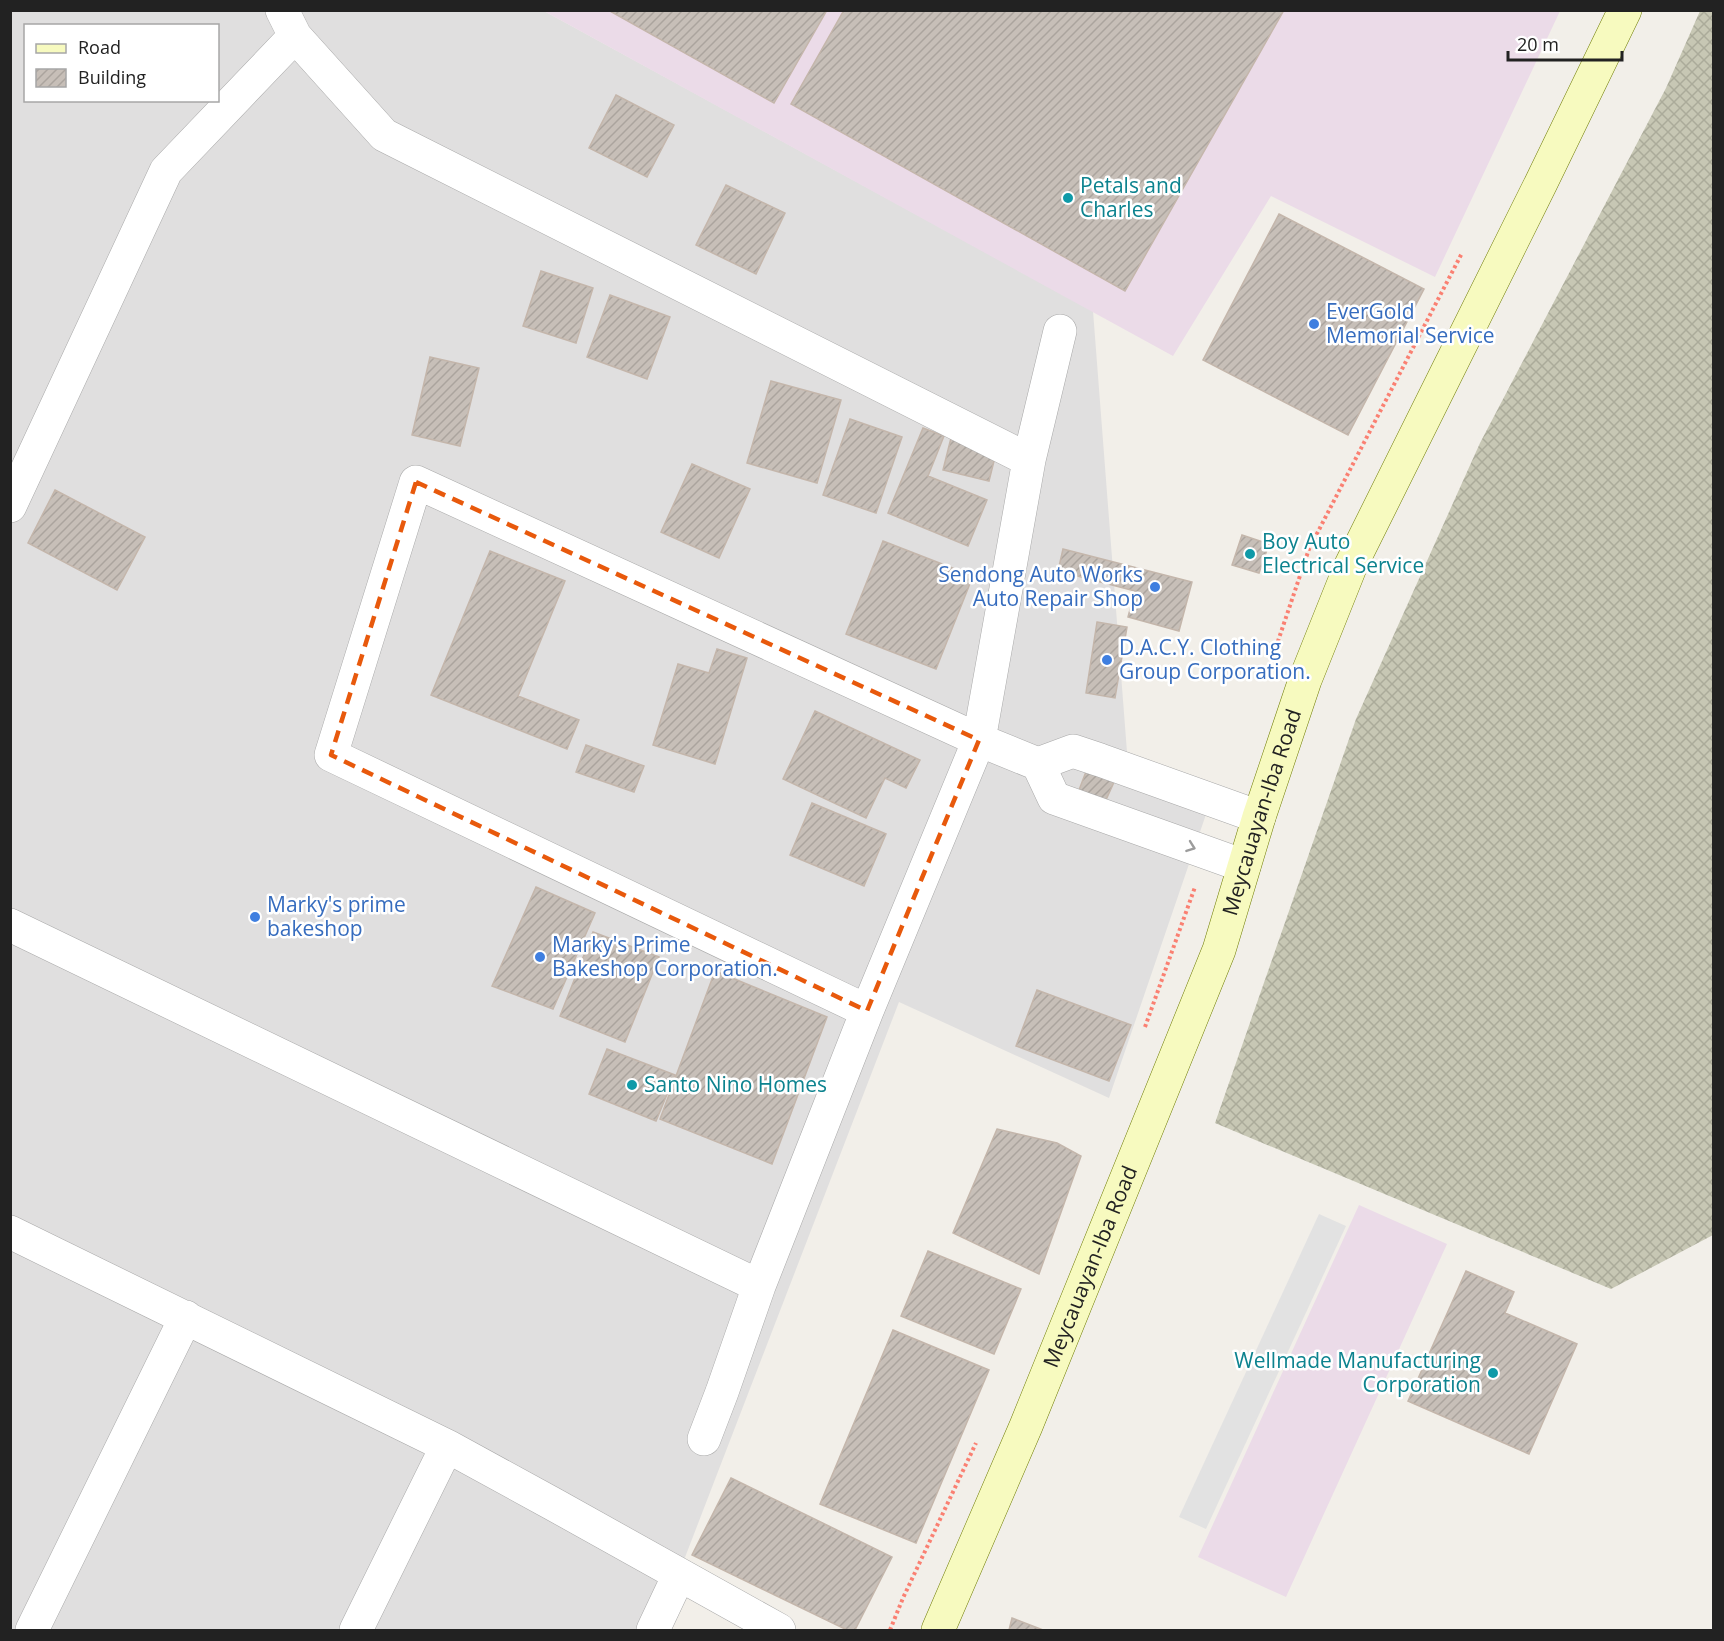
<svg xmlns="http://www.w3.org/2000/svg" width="1724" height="1641" font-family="'Open Sans',sans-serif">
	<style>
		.residential { fill: #e0dfdf; fill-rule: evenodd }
		.industrial { fill: #ebdbe8 }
		.construction { fill: url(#construction-cross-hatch) }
		.parking { fill: #e2e2e2 }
		.building { fill: url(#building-hatch); stroke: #c4b6ab; stroke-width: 1.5 }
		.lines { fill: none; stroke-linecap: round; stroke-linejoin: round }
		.street-casing { stroke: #a9a9a9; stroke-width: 34 }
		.secondary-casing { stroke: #707d05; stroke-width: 34 }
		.path { stroke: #fa8072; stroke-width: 4; stroke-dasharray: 3 3; stroke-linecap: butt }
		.street { stroke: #fff; stroke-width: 33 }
		.secondary { stroke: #f7fabf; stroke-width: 33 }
		.oneway { stroke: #9c9c9c }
		.marked { fill: none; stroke: #e8590c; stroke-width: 4.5; stroke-dasharray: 12 8; stroke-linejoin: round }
		.culture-dot { fill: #0f9aa8; stroke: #fff; stroke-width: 2 }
		.shop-dot { fill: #3f7fe0; stroke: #fff; stroke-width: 2 }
		.labels { text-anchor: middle; stroke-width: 5; stroke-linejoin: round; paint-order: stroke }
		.culture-label { font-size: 21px; fill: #0d838f; stroke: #fff; text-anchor: start }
		.shop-label { font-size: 21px; fill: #366cbe; stroke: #fff; text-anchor: start }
		.street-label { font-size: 21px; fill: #222; stroke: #fff }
	</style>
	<defs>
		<pattern id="construction-cross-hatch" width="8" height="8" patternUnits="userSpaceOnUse" patternTransform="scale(1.5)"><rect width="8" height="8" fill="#c7c7b4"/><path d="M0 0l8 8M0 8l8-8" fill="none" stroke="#abab9a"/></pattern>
		<pattern id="building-hatch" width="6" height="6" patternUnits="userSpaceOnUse" patternTransform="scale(1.5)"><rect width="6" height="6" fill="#c7bfb8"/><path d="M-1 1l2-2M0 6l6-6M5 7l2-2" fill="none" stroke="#aba49e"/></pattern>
	</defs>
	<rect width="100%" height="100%" fill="#f2efe9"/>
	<path class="residential" d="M11,11H544L1093,311L1127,752L1215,788L1109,1098L899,1002L657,1630H11ZM26,26H218V100H26Z"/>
	<path class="industrial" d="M544,11H1560L1435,277L1271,196L1173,356Z
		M1359,1205L1447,1244L1286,1597L1198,1557Z"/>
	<path class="construction" d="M1700,11H1714L1713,1235L1611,1289L1215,1123L1356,719L1480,443L1666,88Z"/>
	<path class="parking" d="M1319,1214L1346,1226L1206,1529L1179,1517Z"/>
	<path class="building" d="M608,10H827L774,103Z
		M844,10H1284L1125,291L791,104Z
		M616,95L674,125L647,177L589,148Z
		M726,185L785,213L756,274L696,245Z
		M1279,214L1424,289L1348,435L1203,360Z
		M541,271L593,288L576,343L523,326Z
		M610,295L670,317L647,379L587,357Z
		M430,357L479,368L460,446L412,435Z
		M771,381L841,400L817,483L747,463Z
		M850,419L902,437L876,513L823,495Z
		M923,428L944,436L928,476L987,500L968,546L888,513Z
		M951,438L997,449L989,481L943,470Z
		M692,464L750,489L719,558L661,532Z
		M55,490L145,537L117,590L28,543Z
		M1242,535L1269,544L1259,573L1232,565Z
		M883,541L973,576L936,669L846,634Z
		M1063,549L1192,582L1179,631L1128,617L1135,591L1058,571Z
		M490,551L565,581L518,696L579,720L567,749L431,695Z
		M1097,622L1127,627L1115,698L1086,693Z
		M717,649L747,658L715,764L653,745L678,664L709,673Z
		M815,711L920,760L906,788L885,778L866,818L783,779Z
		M586,745L644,766L634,792L576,772Z
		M1087,769L1115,780L1105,802L1079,790Z
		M812,803L886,834L864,886L790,855Z
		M536,887L595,913L553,1009L492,986Z
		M593,932L659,957L625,1042L560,1016Z
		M715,971L827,1017L772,1164L660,1119Z
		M1037,990L1131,1025L1109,1081L1016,1046Z
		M607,1049L675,1075L656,1121L589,1094Z
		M997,1129L1057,1143L1081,1156L1039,1274L953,1233Z
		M928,1251L1021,1289L994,1354L901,1316Z
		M1466,1271L1514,1292L1505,1313L1577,1344L1529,1454L1408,1401Z
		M893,1330L989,1370L916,1543L820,1504Z
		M731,1478L892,1557L855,1630H847L692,1555Z
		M1012,1618L1043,1630H1009Z"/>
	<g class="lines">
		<g class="street-casing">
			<path id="street" d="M282,10L295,36L384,135L1029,460
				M10,506L166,171L295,36
				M1038,764L1054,798L1244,866
				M10,925L759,1286
				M867,1011L331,755L416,482L979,740L1038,764L1073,751L1100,760L1259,817
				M10,1232L447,1446L553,1504L779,1630
				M704,1439L722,1392L759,1286L867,1011L979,740L1029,460L1060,331
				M32,1630L186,1317
				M356,1630L447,1446
				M653,1630L679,1575"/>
		</g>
		<g class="secondary-casing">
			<g id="secondary">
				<path id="s1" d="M938,1630L1026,1426L1219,950L1259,817L1305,680L1351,565L1541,183L1625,10"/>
			</g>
		</g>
		<path class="path" d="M1274,653L1309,549L1462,253
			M1145,1027L1195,887
			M890,1630L903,1598L976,1443"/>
		<use href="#street" class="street"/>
		<use href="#secondary" class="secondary"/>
	</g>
	<defs><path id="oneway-chevron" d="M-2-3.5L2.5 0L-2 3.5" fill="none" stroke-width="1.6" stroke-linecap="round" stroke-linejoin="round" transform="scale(1.5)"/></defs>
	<use class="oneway" href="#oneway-chevron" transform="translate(1191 847) rotate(20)"/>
	<path class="marked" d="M416,482L979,740L867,1011L331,755Z"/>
	<g class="culture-dot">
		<circle cx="1068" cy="198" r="6"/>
		<circle cx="1250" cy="554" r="6"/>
		<circle cx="632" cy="1085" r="6"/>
		<circle cx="1493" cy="1373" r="6"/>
	</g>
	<g class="shop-dot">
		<circle cx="1314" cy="324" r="6"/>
		<circle cx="1155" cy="587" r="6"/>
		<circle cx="1107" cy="660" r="6"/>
		<circle cx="255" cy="917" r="6"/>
		<circle cx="540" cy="957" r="6"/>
	</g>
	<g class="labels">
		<g class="culture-label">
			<text x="1080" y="193">Petals and<tspan x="1080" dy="24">Charles</tspan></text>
			<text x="1262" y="549">Boy Auto<tspan x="1262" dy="24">Electrical Service</tspan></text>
			<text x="644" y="1092">Santo Nino Homes</text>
			<text x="1481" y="1368" text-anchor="end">Wellmade Manufacturing<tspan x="1481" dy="24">Corporation</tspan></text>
		</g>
		<g class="shop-label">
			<text x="1326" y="319">EverGold<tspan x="1326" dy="24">Memorial Service</tspan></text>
			<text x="1143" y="582" text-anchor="end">Sendong Auto Works<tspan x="1143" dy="24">Auto Repair Shop</tspan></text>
			<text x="1119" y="655">D.A.C.Y. Clothing<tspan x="1119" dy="24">Group Corporation.</tspan></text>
			<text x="267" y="912">Marky's prime<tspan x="267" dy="24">bakeshop</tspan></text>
			<text x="552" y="952">Marky's Prime<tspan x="552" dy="24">Bakeshop Corporation.</tspan></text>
		</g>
		<g class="street-label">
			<text dy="7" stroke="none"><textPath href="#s1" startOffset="880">Meycauayan-Iba Road</textPath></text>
			<text dy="7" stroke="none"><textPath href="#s1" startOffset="394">Meycauayan-Iba Road</textPath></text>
		</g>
	</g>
	<rect width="1724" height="1641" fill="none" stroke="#222222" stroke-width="24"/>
	<rect x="24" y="24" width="195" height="78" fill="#ffffff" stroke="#a7a7a7" stroke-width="1.5"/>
	<rect x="36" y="44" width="30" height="9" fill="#f7fabf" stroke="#a7a7a7" stroke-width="1.5"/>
	<text x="78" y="54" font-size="18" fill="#222222">Road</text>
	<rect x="36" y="69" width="30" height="18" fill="url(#building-hatch)" stroke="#a7a7a7" stroke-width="1.5"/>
	<text x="78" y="84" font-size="18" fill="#222222">Building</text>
	<path d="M1508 51v9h114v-9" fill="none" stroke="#222222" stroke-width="3"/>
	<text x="1517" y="51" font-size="18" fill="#222222" stroke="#ffffff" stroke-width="4.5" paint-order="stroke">20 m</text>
</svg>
